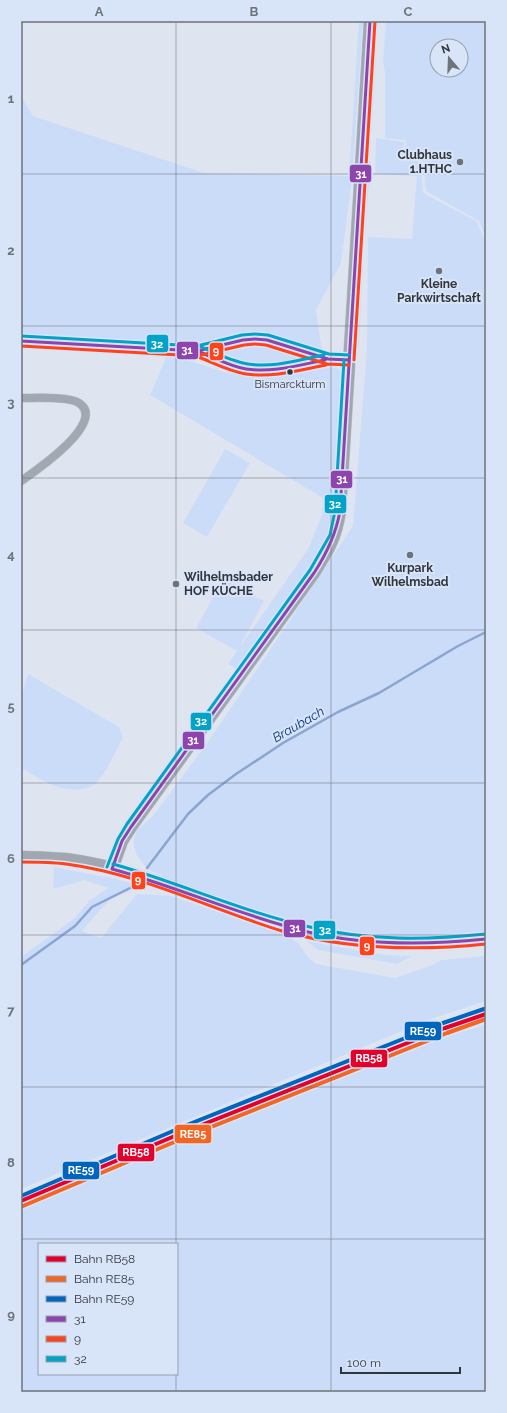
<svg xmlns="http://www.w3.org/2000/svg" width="507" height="1413" font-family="Raleway,sans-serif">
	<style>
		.green { fill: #cbdcf8; fill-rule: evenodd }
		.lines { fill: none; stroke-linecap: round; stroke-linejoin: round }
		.stream { stroke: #8aa5d0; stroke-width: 2.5 }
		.street-casing { stroke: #bec3ca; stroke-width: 9 }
		.secondary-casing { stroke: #bec3ca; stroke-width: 13 }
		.street { stroke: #a2a8b1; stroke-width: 8 }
		.secondary { stroke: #a0a7b1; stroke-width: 12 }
		.bus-1-casing { stroke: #d8e4f7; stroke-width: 6 }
		.bus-2-casing { stroke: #d8e4f7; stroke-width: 6 }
		.bus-3-casing { stroke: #d8e4f7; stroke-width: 6 }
		.bus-1 { stroke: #8e44ad; stroke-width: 3 }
		.bus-2 { stroke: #ff421a; stroke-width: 3 }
		.bus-3 { stroke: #02a3c7; stroke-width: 3 }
		.rail-1-casing { stroke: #d8e4f7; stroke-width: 7 }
		.rail-2-casing { stroke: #d8e4f7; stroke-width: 7 }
		.rail-3-casing { stroke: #d8e4f7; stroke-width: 7 }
		.rail-1 { stroke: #e4002b; stroke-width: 4 }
		.rail-2 { stroke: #f26522; stroke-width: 4 }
		.rail-3 { stroke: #0065bd; stroke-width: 4 }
		.grid { fill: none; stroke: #6d737b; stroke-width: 1; stroke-opacity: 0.55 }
		.poi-dot { fill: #6d737b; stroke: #d8e4f7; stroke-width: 1.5 }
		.bus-dot { fill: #30353c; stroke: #d8e4f7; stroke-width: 1.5 }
		.labels { text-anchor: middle; stroke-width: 4; stroke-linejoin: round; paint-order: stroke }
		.bus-label { font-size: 11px; fill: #30353c; stroke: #d8e4f7 }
		.poi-label { font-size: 12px; font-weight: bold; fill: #30353c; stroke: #d8e4f7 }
		.water-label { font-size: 13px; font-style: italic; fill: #063479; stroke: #d8e4f7 }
		.line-badge { stroke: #d8e4f7; stroke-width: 1.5 }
		.badge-label { font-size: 11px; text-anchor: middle; font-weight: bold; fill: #fff }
		.neatline { fill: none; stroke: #6d737b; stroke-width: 1.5 }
		.grid-label { font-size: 13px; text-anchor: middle; font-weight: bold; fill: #6d737b }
	</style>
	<rect width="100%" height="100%" fill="#dfe5f0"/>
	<path class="green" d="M359,21H363L352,179L341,263L316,310L322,350L299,346L274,339L197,347L21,337V96L33,116L204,173L349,176Z
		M386,21H486V239L479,221L426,191L424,172L425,162L405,152L406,140L385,138V73L383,62ZM437,46H461V70H437Z
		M370,59H376L370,155H365Z
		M376,138L404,142L403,152L421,164L423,193L476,221L485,240H486V935L384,940L301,927L166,882L162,875L149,870L145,866L136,854L134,846V839L137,830L153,816L208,742L353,526L367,349L368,237L412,239L417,176L375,174Z
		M364,160L371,161L364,240L359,239Z
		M359,244L364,245L359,344L358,347H355Z
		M242,343L279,346L297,356L295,362L261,367L228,360L224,353L225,350Z
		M167,356L193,362L224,372L271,377L299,370L336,367L340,371L343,375L334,515L330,531L323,549L240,668H236L228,664L237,651L196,628L223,579L264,601L238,650L308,549L322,515L323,498L150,395Z
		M225,449L250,463L207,537L183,523Z
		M28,674L119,727L123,738C116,750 105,775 96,783C92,787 87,788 82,789C59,793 40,778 21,768V697Z
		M54,867L116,879L138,885C129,894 117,894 108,902C98,911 90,922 82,931L101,938L137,894L171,896L288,936L298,943L308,957L316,964L395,978L430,966L442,960L486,956V1001L431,1019L21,1189V957L75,918L89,901L108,888L85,880L53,889Z
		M306,941L385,955L412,956L397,964L318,950Z
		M486,1025V1392H21V1208L187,1140L448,1036ZM39,1244H177V1374H39Z"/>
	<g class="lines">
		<path class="stream" d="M147,868L188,814L208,795L236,774L283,743L338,712L379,693L458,646L486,632
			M21,965L75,926L92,907L132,887L134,884"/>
		<g class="street-casing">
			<path id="street" d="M21,398C34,398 69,396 79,403C108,422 34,472 21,481"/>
		</g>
		<g class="secondary-casing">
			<path id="secondary" d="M21,341C79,344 137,350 195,351C208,351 228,343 242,340C271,336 301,350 328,359
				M197,351C217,359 238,370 259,370C283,370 304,361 327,359C334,359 342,360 349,360
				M21,857C36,857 52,858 66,859C142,869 212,904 284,926C349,945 419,947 486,939
				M112,869L122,841L131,827L314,573C328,551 336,538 340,511L370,21"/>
		</g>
		<use href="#street" class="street"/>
		<use href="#secondary" class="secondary"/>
		<g class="bus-1-casing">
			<path id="bus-1" d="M21,341L197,351L243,340L255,339L267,340L328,359L349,360
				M193,351H197C213,357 229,366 246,369C272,373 299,365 325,360
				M112,869L122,841L131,827L314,573C327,553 336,534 340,511L370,21
				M112,869C178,887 241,916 308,932C366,946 427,945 486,939"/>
		</g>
		<g class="bus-2-casing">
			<path id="bus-2" d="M21,346L197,356L244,345L255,344L266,345L327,364L349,365
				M193,356H196C212,362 228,371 246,374C273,378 300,370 326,365
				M354,360L375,21
				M21,862C36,862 51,862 66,864C142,874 210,909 282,931C349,950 418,951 486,944"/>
		</g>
		<g class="bus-3-casing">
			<path id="bus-3" d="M21,336L197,346L242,335L255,334L268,335L329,354L349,355
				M193,346H199C215,353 231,361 248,364C273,368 299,360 324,355
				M113,864C180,883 243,912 310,927C368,941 427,940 486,934
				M107,867L118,839L127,824L310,570L330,535L335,511L344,360"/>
		</g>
		<use href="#bus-1" class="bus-1"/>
		<use href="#bus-2" class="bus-2"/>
		<use href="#bus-3" class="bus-3"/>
		<g class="rail-1-casing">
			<path id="rail-1" d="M21,1201L189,1130L445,1028L486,1014"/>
		</g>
		<g class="rail-2-casing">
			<path id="rail-2" d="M23,1206L191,1135L447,1033L486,1019"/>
		</g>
		<g class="rail-3-casing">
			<path id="rail-3" d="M21,1196L187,1125L443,1023L484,1009"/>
		</g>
		<use href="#rail-1" class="rail-1"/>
		<use href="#rail-2" class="rail-2"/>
		<use href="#rail-3" class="rail-3"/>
	</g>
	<path class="grid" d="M176,21V1244M331,21V1392M21,174H486M21,326H486M21,478H486M21,630H486M21,783H486M21,935H486M21,1087H486M21,1239H486M176,1374V1392"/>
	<g class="poi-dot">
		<circle cx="460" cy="162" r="4"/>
		<circle cx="439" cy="271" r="4"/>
		<circle cx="410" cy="555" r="4"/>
		<circle cx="176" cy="584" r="4"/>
	</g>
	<circle class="bus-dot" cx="290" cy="372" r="3.5"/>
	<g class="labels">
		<g class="bus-label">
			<text x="290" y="388">Bismarckturm</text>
		</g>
		<g class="poi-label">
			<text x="452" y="159" text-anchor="end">Clubhaus<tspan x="452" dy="14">1.HTHC</tspan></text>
			<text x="439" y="288">Kleine<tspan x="439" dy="14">Parkwirtschaft</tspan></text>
			<text x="410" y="572">Kurpark<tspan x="410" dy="14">Wilhelmsbad</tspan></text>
			<text x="184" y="581" text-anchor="start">Wilhelmsbader<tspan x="184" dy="14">HOF KÜCHE</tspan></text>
		</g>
		<g class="water-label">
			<text transform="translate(298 724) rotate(-30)" y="5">Braubach</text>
		</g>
	</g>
	<g class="line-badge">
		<rect x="349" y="164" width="23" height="19" rx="4" fill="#8e44ad"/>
		<rect x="146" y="334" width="23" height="19" rx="4" fill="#02a3c7"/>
		<rect x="176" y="341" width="23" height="19" rx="4" fill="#8e44ad"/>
		<rect x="209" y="342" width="15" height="19" rx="4" fill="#ff421a"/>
		<rect x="330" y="470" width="23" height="19" rx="4" fill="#8e44ad"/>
		<rect x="324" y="494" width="23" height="20" rx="4" fill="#02a3c7"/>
		<rect x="190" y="712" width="22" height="19" rx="4" fill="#02a3c7"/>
		<rect x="182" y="731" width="23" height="19" rx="4" fill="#8e44ad"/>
		<rect x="131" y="871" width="15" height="19" rx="4" fill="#ff421a"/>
		<rect x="283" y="919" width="23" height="19" rx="4" fill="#8e44ad"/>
		<rect x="313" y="920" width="23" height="20" rx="4" fill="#02a3c7"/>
		<rect x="359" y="936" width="16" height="20" rx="4" fill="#ff421a"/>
		<rect x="404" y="1021" width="38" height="20" rx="4" fill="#0065bd"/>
		<rect x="350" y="1049" width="38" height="19" rx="4" fill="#e4002b"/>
		<rect x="174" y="1124" width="38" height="20" rx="4" fill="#f26522"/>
		<rect x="117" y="1143" width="38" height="19" rx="4" fill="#e4002b"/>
		<rect x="62" y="1161" width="38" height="19" rx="4" fill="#0065bd"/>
	</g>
	<g class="badge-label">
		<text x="361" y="178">31</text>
		<text x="157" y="348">32</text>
		<text x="187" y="354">31</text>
		<text x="216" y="355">9</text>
		<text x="342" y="483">31</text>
		<text x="335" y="508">32</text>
		<text x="201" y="725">32</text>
		<text x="193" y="744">31</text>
		<text x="138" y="884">9</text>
		<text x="295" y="932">31</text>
		<text x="325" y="934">32</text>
		<text x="367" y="950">9</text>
		<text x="423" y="1035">RE59</text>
		<text x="369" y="1062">RB58</text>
		<text x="193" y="1138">RE85</text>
		<text x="136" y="1156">RB58</text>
		<text x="81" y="1174">RE59</text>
	</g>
	<rect width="507" height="1413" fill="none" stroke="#d8e4f7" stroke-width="44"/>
	<rect x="38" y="1243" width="140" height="132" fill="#d8e4f7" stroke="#959eac"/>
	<rect x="46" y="1256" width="20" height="6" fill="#e4002b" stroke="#959eac"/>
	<text x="74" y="1263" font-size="12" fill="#30353c">Bahn RB58</text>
	<rect x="46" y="1276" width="20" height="6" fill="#f26522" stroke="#959eac"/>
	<text x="74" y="1283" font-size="12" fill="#30353c">Bahn RE85</text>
	<rect x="46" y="1296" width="20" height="6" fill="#0065bd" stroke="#959eac"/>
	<text x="74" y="1303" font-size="12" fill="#30353c">Bahn RE59</text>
	<rect x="46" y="1316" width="20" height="6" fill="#8e44ad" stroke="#959eac"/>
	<text x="74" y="1323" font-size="12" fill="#30353c">31</text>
	<rect x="46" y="1336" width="20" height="6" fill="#ff421a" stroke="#959eac"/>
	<text x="74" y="1343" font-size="12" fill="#30353c">9</text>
	<rect x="46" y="1356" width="20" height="6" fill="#02a3c7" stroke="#959eac"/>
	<text x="74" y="1363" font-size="12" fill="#30353c">32</text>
	<g transform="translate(449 58) rotate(341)"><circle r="19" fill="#d8e4f7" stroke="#959eac"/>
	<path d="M0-3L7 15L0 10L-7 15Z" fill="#6d737b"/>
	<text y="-6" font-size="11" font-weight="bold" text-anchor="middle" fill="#30353c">N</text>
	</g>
	<path d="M341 1367v6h119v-6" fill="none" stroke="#30353c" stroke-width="2"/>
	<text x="347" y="1367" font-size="12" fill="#30353c" stroke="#d8e4f7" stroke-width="3" paint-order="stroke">100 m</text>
	<rect x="22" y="22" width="463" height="1369" class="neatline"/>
	<g class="grid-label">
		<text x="99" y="16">A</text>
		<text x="254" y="16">B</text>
		<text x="408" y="16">C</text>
		<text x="11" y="103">1</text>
		<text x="11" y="255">2</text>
		<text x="11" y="407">3</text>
		<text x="11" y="559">4</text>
		<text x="11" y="711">5</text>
		<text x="11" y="863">6</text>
		<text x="11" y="1015">7</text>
		<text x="11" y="1167">8</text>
		<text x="11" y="1319">9</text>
	</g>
</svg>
